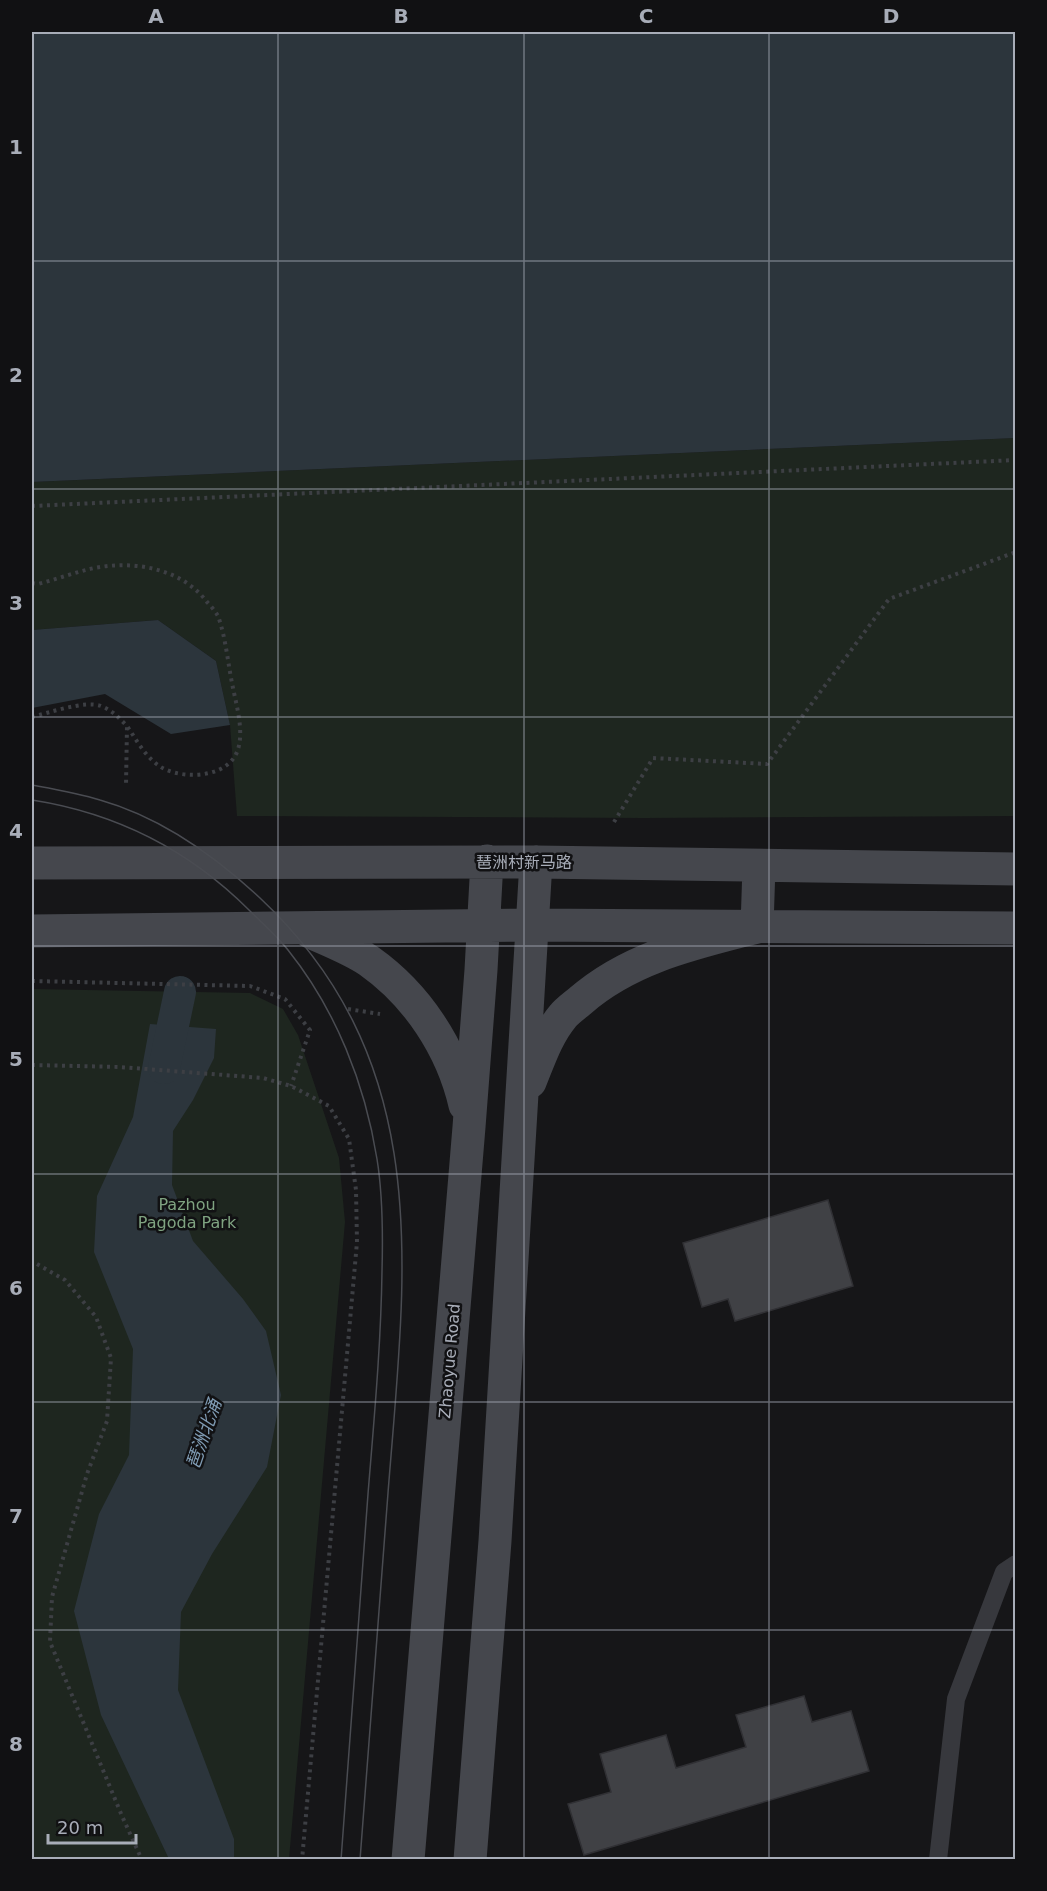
<svg xmlns="http://www.w3.org/2000/svg" width="1047" height="1891" font-family="'DejaVu Sans','Noto Sans SC',sans-serif">
	<style>
		.green { fill: #1e261f }
		.water { fill: #2c353c }
		.lines { fill: none; stroke-linecap: round; stroke-linejoin: round }
		.canal { stroke: #2c353c; stroke-width: 32 }
		.building { fill: #404145; stroke: #303034; stroke-width: 1.5 }
		.path { stroke: #3d3f44; stroke-width: 4; stroke-dasharray: 3 4.5; stroke-linecap: butt }
		.lane { stroke: #37383d; stroke-width: 18 }
		.secondary { stroke: #45474d; stroke-width: 33 }
		.tram { stroke: #4a4c52; stroke-width: 1.5 }
		.grid { fill: none; stroke: #a8adb8; stroke-width: 1.5; stroke-opacity: 0.55 }
		.labels { text-anchor: middle; stroke-width: 5; stroke-linejoin: round; paint-order: stroke }
		.street-label { font-size: 16px; fill: #a8adb8; stroke: #111113 }
		.park-label { font-size: 16px; fill: #7fa381; stroke: #111113 }
		.water-label { font-size: 18px; font-style: italic; fill: #7f9bb3; stroke: #111113 }
		.neatline { fill: none; stroke: #a8adb8; stroke-width: 2 }
		.grid-label { font-size: 20px; text-anchor: middle; font-weight: bold; fill: #a8adb8 }
	</style>
	<rect width="100%" height="100%" fill="#161618"/>
	<path class="green" d="M1015,438V816L644,818L237,816L230,725L216,661L158,620L32,630V482Z
		M32,989L250,993L283,1009L298,1035L339,1158L345,1222L289,1859L32,1860Z"/>
	<path class="water" d="M32,32H1015V438L32,482Z
		M158,620L216,661L230,725L171,734L105,694L32,708V630Z
		M150,1024L216,1029L214,1058L193,1100L173,1131L172,1185L193,1241L243,1299L266,1331L281,1395L267,1467L212,1554L181,1612L178,1690L234,1839V1859H169L101,1715L74,1611L99,1514L129,1455L133,1349L94,1252L97,1196L133,1117Z"/>
	<g class="lines">
		<path class="canal" d="M164,1068L180,992"/>
	</g>
	<path class="building" d="M828,1200L853,1286L735,1321L728,1299L702,1307L683,1243Z
		M804,1696L812,1722L851,1711L869,1771L584,1855L568,1804L611,1792L600,1754L666,1735L676,1768L746,1747L736,1715Z"/>
	<g class="lines">
		<path class="path" d="M32,506L1016,460
			M32,583L38,584C54,580 70,574 86,570C127,559 180,566 207,602C211,606 215,611 218,616C226,638 228,665 233,688C237,708 247,741 233,759C218,779 176,779 158,765C144,755 136,739 127,726
			M32,717C48,713 85,700 101,706C112,710 119,718 127,726L126,786
			M614,822L653,758L767,764L889,599L1016,552
			M32,981L250,986L285,999L310,1030L291,1086
			M348,1009L380,1014
			M32,1065L120,1067L263,1078L291,1086L329,1106L349,1139L356,1190L357,1242L302,1860
			M37,1264L65,1280L96,1317L111,1358L107,1421L87,1474L52,1597L50,1642L122,1816L142,1860"/>
		<path class="lane" d="M938,1860L956,1699L1004,1572L1016,1564"/>
		<path class="secondary" d="M32,863L536,862L1016,869
			M32,931L532,925L1016,928
			M310,932C330,941 351,949 369,961C417,995 452,1048 465,1105
			M530,1082C539,1060 547,1035 563,1016C567,1011 574,1006 580,1001C630,957 695,943 757,927L759,866
			M408,1860L469,1127L481,970L487,861
			M470,1860L495,1541L536,862"/>
		<path class="tram" d="M32,785C54,789 78,793 100,800C160,817 215,856 260,898C438,1065 405,1274 388,1493C379,1615 370,1737 360,1860
			M32,800C115,813 189,850 249,910C262,923 277,936 288,950C336,1010 365,1084 377,1159C383,1196 383,1234 382,1271C381,1345 374,1420 368,1494C359,1616 350,1738 341,1860"/>
	</g>
	<path class="grid" d="M278,32V1860M524,32V1860M769,32V1860M32,261H1016M32,489H1016M32,717H1016M32,946H1016M32,1174H1016M32,1402H1016M32,1630H1016"/>
	<g class="labels">
		<g class="street-label">
			<text x="524" y="868">琶洲村新马路</text>
			<text transform="translate(449 1361) rotate(-85)" y="6">Zhaoyue Road</text>
		</g>
		<g class="park-label">
			<text x="187" y="1210">Pazhou<tspan x="187" dy="18">Pagoda Park</tspan></text>
		</g>
		<g class="water-label">
			<text transform="translate(204 1434) rotate(-71)" y="6">琶洲北涌</text>
		</g>
	</g>
	<rect width="1047" height="1891" fill="none" stroke="#111113" stroke-width="66"/>
	<path d="M48 1834v9h88v-9" fill="none" stroke="#a8adb8" stroke-width="3"/>
	<text x="57" y="1834" font-size="18" fill="#a8adb8" stroke="#111113" stroke-width="4.5" paint-order="stroke">20 m</text>
	<rect x="33" y="33" width="981" height="1825" class="neatline"/>
	<g class="grid-label">
		<text x="156" y="23">A</text>
		<text x="401" y="23">B</text>
		<text x="646" y="23">C</text>
		<text x="891" y="23">D</text>
		<text x="16" y="154">1</text>
		<text x="16" y="382">2</text>
		<text x="16" y="610">3</text>
		<text x="16" y="838">4</text>
		<text x="16" y="1066">5</text>
		<text x="16" y="1295">6</text>
		<text x="16" y="1523">7</text>
		<text x="16" y="1751">8</text>
	</g>
</svg>
